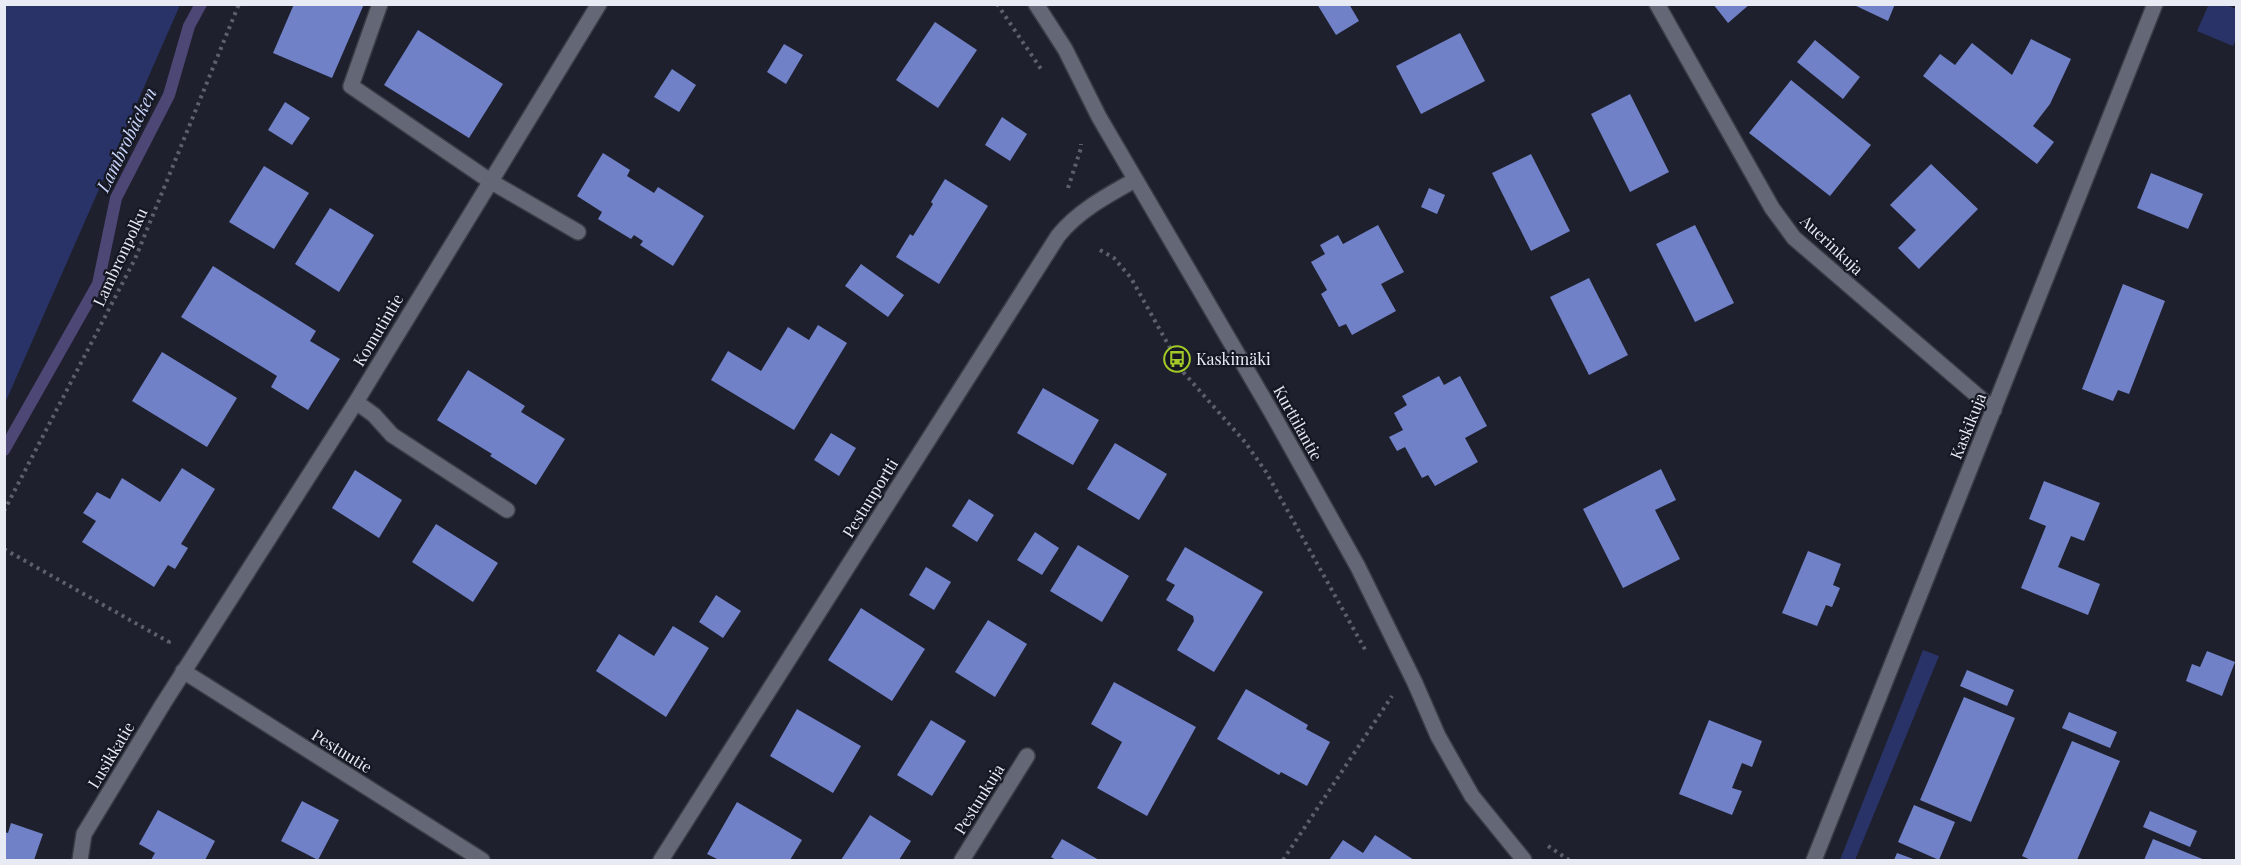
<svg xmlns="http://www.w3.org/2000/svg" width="2241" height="865" font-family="'Playfair Display',serif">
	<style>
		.green { fill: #2a3367 }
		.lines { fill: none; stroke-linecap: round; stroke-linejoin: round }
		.stream { stroke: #4c4775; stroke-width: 12 }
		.building { fill: #7181c8 }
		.minor-casing { stroke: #3a3c46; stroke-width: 18 }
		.path { stroke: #5d606b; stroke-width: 4; stroke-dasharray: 3 4.5; stroke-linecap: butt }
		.minor { stroke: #646876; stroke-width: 15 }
		.labels { text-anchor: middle; stroke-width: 4.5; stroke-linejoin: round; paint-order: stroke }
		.street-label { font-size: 16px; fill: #e9ebf4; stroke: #151823 }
		.poi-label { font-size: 16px; fill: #e9ebf4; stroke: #151823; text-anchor: start }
		.water-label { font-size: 18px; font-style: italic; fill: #c9d4fb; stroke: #151823 }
	</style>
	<rect width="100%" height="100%" fill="#1e212d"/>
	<path class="green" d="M5,4L180,5L5,403L4,5Z
		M2209,4L2227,5L2236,9V39L2233,46L2197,31Z
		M1923,650L1939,656L1855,860H1840Z"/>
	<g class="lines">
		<path class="stream" d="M4,450L98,284L116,198L169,95L189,26L201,4"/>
	</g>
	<path class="building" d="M294,4H364L332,78L273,53Z
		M1317,4H1349L1359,21L1336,35Z
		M1713,4H1750L1728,23Z
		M1852,4H1895L1888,21Z
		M935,22L977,50L938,108L896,80Z
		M418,30L503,84L469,138L384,85Z
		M1460,33L1485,81L1421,114L1396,66Z
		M2031,39L2071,59L2050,104L2033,126L2054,142L2037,164L1923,76L1940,54L1955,65L1972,43L2012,75Z
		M1815,40L1860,77L1843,99L1797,62Z
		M784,44L803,55L786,84L767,72Z
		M672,69L696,85L679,112L654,97Z
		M1791,80L1871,145L1830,196L1749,133Z
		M1630,94L1669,172L1630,192L1591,114Z
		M285,102L310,118L292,145L268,130Z
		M1002,117L1027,134L1010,161L985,145Z
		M603,153L630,170L627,176L654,193L658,187L704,216L673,266L640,245L643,241L634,235L631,239L598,219L602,212L577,196Z
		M1531,154L1570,231L1531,251L1492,173Z
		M1931,164L1978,209L1919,269L1898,248L1916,230L1890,205Z
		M264,166L309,193L274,249L229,222Z
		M2151,173L2203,194L2188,229L2137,208Z
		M945,179L988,206L939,284L896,257L910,234L913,236L933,204L931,202Z
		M1429,188L1445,195L1437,214L1421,207Z
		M330,208L374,235L339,292L295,264Z
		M1378,225L1404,272L1381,284L1396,311L1352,335L1346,324L1339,327L1321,294L1327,290L1311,262L1325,254L1320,245L1338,235L1343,244Z
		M1695,225L1734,303L1695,322L1656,244Z
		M861,264L904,295L888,317L845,286Z
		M213,266L316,331L310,341L340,359L308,410L271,387L277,376L181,317Z
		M1589,278L1628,355L1589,375L1550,297Z
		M2123,284L2165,301L2129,394L2118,390L2113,401L2082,389Z
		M818,325L847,343L794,430L711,380L728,351L761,371L788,327L809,340Z
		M162,352L237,398L207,447L132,401Z
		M468,370L525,406L521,412L565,439L536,485L490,456L492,454L437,420Z
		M1439,376L1444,385L1460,376L1487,426L1465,438L1478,462L1435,486L1428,475L1422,478L1405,447L1397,451L1389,437L1403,430L1394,413L1407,405L1402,396Z
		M1043,388L1099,420L1073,465L1017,433Z
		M831,433L856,448L839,476L814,460Z
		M1115,443L1167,474L1139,520L1087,489Z
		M182,468L215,489L181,544L188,548L175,569L168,565L154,587L82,542L96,521L83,513L97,492L110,499L122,478L160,502Z
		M1661,469L1676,500L1655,510L1680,559L1623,588L1583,509Z
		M355,470L402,500L379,538L332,508Z
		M2044,481L2100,503L2084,541L2071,536L2058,567L2100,584L2088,615L2021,588L2046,526L2029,519Z
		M969,499L994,515L977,542L952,526Z
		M436,524L498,563L473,602L412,562Z
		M1035,532L1059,548L1042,575L1017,560Z
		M1078,545L1129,576L1102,622L1050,591Z
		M1185,547L1263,592L1214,672L1177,650L1194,621L1193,616L1166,600L1175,585L1166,580Z
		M1808,551L1841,564L1833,585L1840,588L1832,607L1826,605L1817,626L1782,613Z
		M926,567L951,582L934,610L909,595Z
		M716,595L741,611L723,638L699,622Z
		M861,608L925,649L892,701L828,660Z
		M988,620L1027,644L995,697L955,672Z
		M673,626L709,648L666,717L596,671L619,634L654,656Z
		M2207,651L2235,662L2222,696L2186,681L2192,664L2200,667Z
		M1967,670L2014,690L2007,706L1960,686Z
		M1114,682L1196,727L1147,816L1097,788L1122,742L1091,724Z
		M1246,689L1308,725L1306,729L1330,742L1307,786L1281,772L1279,775L1217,739Z
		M1964,697L2015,718L1971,822L1920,800Z
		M797,709L861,746L833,793L770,756Z
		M2069,712L2117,732L2110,748L2062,728Z
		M931,720L966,741L932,796L897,775Z
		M1709,720L1762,741L1752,767L1742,763L1732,788L1742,791L1732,815L1679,794Z
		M2072,741L2120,761L2077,860H2031L2022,856Z
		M302,801L339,820L318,860L281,841Z
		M737,802L802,840L790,860H719L707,854Z
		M1914,805L1955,822L1939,860L1898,842Z
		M158,810L215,841L205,860H151L155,853L139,844Z
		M2150,811L2197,831L2190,847L2143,827Z
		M870,815L911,841L899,860H841Z
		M11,823L43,834L34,860H4V832L8,833Z
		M1375,835L1414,860H1329L1343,840L1363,853Z
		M1062,839L1099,860H1056L1051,857Z
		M2153,839L2205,860H2144Z
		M1897,853L1916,860H1894Z"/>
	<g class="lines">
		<g class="minor-casing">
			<path id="minor" d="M380,4L351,86L490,181L578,232
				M1036,4L1065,49L1099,117L1272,413L1358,567L1415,683L1438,736L1472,796L1524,860
				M1657,4L1772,208L1794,238L1994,410
				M356,402L374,415L392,435L507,510
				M183,671L482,860
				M80,860L84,834L163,704L356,402L599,4
				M661,860L1058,236C1078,211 1108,195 1135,180
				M962,860L1027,756
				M1814,860L2155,4"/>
		</g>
		<path class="path" d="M997,4L1043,72
			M1068,188L1081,148V144
			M1100,250L1114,258L1131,278L1184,373L1245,442L1266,472L1367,653
			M4,511L135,259L239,4
			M4,549L169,642L167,644
			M1548,846L1569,860
			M1283,860L1392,696"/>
		<use href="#minor" class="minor"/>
	</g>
	<defs>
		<g id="bus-ring" transform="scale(1.35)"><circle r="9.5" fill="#151823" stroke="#a2c928" stroke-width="1.5"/><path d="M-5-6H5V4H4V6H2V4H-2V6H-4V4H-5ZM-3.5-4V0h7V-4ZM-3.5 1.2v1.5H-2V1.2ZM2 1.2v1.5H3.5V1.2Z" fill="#a2c928"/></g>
	</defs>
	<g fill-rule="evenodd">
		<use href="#bus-ring" x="1177" y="359"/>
	</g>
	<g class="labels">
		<g class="street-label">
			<text transform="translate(1832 245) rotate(43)" y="6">Auerinkuja</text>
			<text transform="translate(120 257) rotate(-65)" y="6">Lambronpolku</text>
			<text transform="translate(378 330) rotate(-59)" y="6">Komutintie</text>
			<text transform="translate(1298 423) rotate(61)" y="6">Kurttilantie</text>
			<text transform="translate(1968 426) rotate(-68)" y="6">Kaskikuja</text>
			<text transform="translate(870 498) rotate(-58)" y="6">Pestuuportti</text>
			<text transform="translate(342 751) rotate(32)" y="6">Pestuutie</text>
			<text transform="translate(111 755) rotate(-59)" y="6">Lusikkatie</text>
			<text transform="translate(979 799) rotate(-58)" y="6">Pestuukuja</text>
		</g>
		<g class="poi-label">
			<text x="1196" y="365">Kaskimäki</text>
		</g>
		<g class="water-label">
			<text transform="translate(127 140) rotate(-64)" y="6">Lambrobäcken</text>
		</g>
	</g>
	<rect width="2241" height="865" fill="none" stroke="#e9ebf4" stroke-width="12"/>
</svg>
